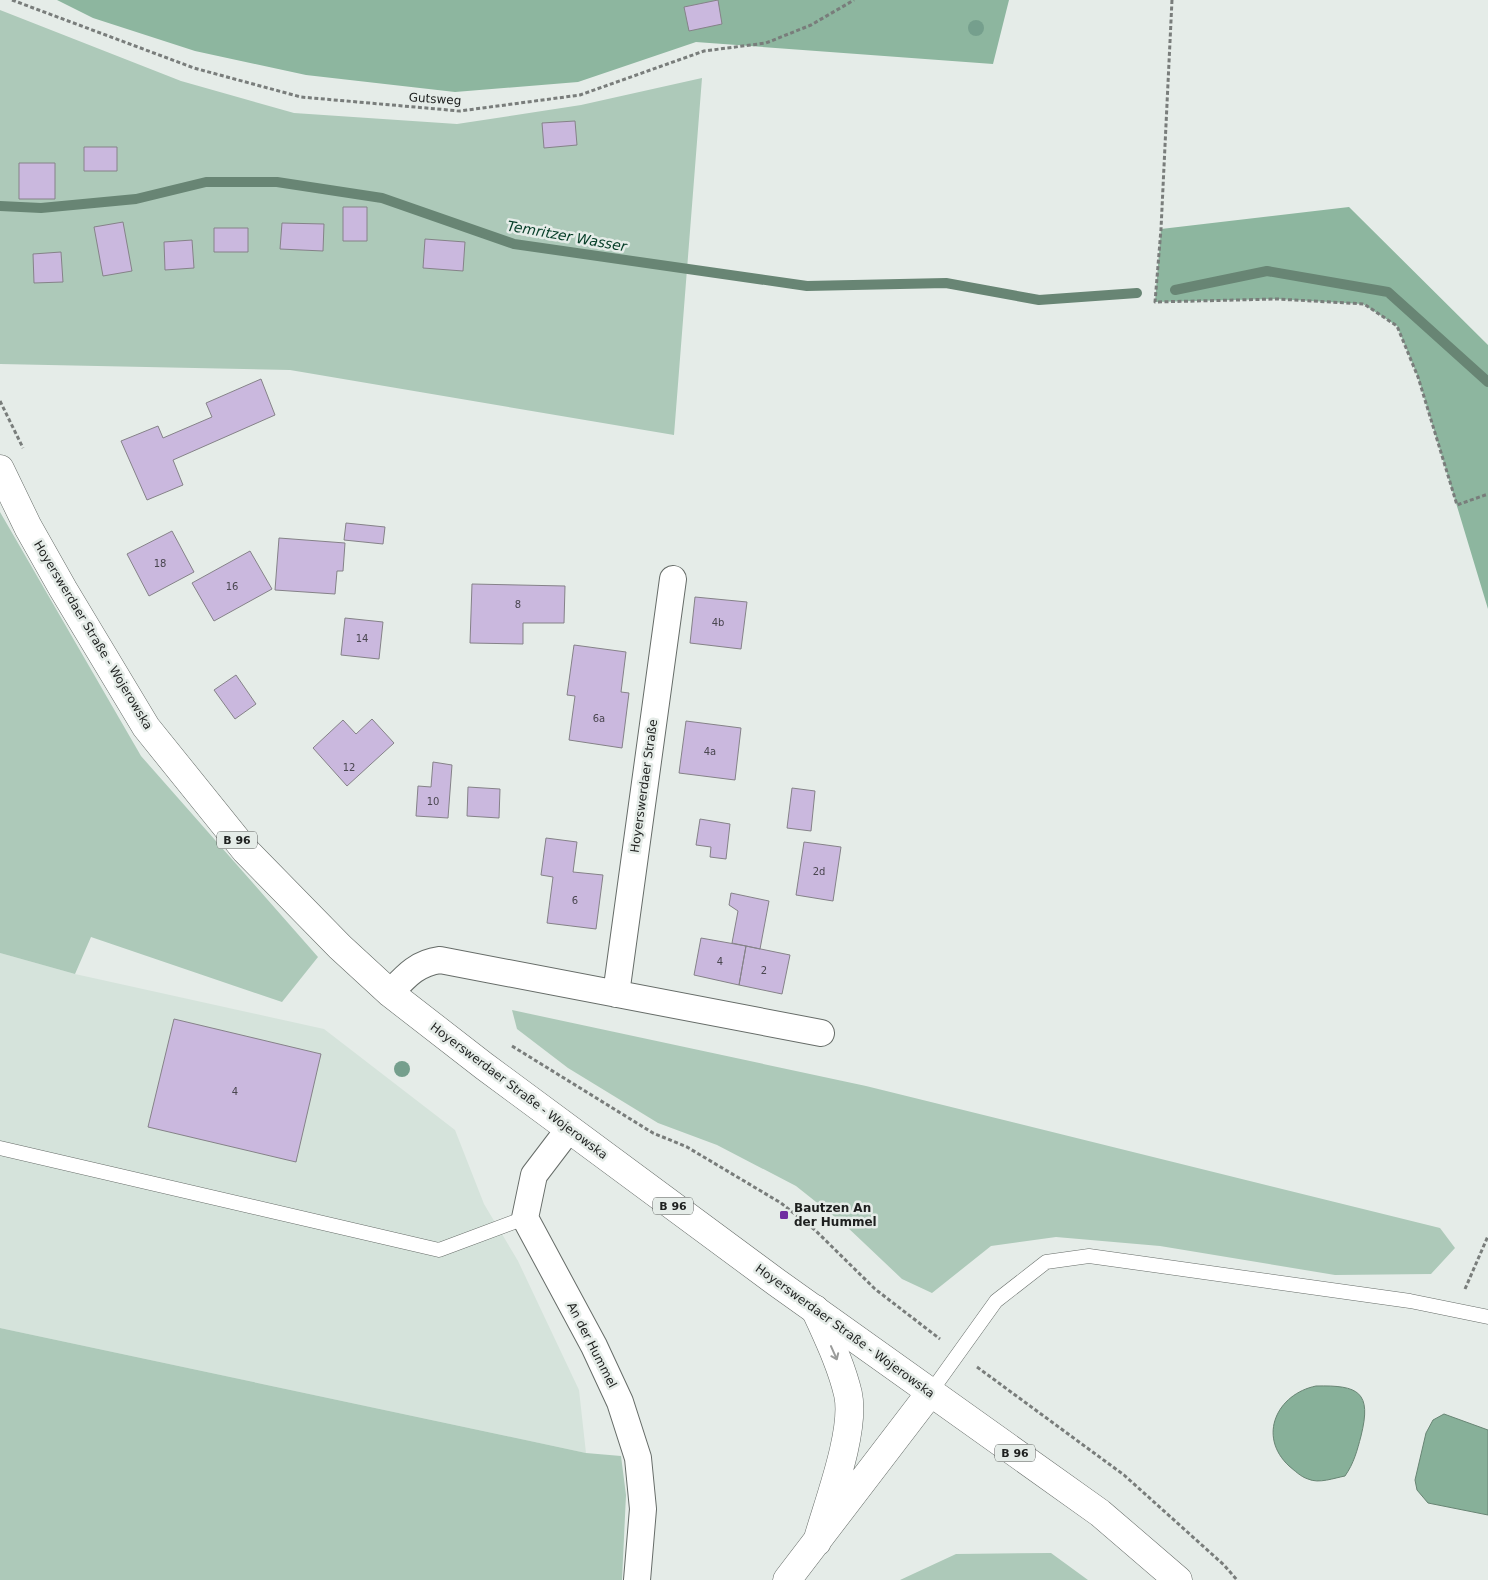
<svg xmlns="http://www.w3.org/2000/svg" width="1488" height="1580" font-family="'DejaVu Sans',sans-serif">
	<style>
		.built { fill: #d5e3db }
		.green { fill: #adc9b9 }
		.forest { fill: #8db69f }
		.water { fill: #87b099; stroke: #688574 }
		.lines { fill: none; stroke-linecap: round; stroke-linejoin: round }
		.stream { stroke: #688574; stroke-width: 10 }
		.building { fill: #cab8de; stroke: #858288 }
		.lane-casing { stroke: #666c68; stroke-width: 15 }
		.street-casing { stroke: #666c68; stroke-width: 28 }
		.primary-casing { stroke: #666c68; stroke-width: 29 }
		.highway-casing { stroke: #666c68; stroke-width: 29 }
		.path { stroke: #797d7b; stroke-width: 3; stroke-dasharray: 4 2.5; stroke-linecap: butt }
		.lane { stroke: #fff; stroke-width: 14 }
		.street { stroke: #fff; stroke-width: 26 }
		.primary { stroke: #fff; stroke-width: 28 }
		.highway { stroke: #fff; stroke-width: 28 }
		.tree { fill: #759f8d }
		.oneway { stroke: #9a9b9a }
		.poi-dot { fill: #702da1; stroke: #e5ece8; stroke-width: 2 }
		.labels { text-anchor: middle; stroke-width: 5; stroke-linejoin: round; paint-order: stroke }
		.number-label { font-size: 10px; fill: #49464f }
		.shield { fill: #e5ece8; stroke: #5a5d5b; stroke-width: 1 }
		.shield-label { font-size: 11px; font-weight: bold; fill: #1e201f }
		.street-label { font-size: 12px; fill: #1e201f; stroke: #e5ece8 }
		.poi-label { font-size: 12px; font-weight: bold; fill: #1e201f; stroke: #e5ece8; text-anchor: start }
		.water-label { font-size: 14px; font-style: italic; fill: #053d27; stroke: #e5ece8 }
	</style>
	<rect width="100%" height="100%" fill="#e5ece8"/>
	<path class="built" d="M0,953L75,974L324,1029L455,1130L484,1204L518,1261L579,1390L586,1453L0,1328Z"/>
	<path class="green" d="M0,10L181,81L294,113L457,124L581,105L702,78L674,435L290,370L0,364Z
		M0,512L141,756L318,957L282,1002L91,937L75,974L0,953Z
		M512,1010L866,1086L1440,1228L1455,1248L1431,1274L1335,1275L1160,1246L1056,1237L991,1246L932,1293L902,1279L845,1225L796,1186L717,1145L658,1123L568,1068L517,1029Z
		M0,1328L586,1453L621,1456L626,1495L622,1580H0Z
		M1051,1553L1088,1580H900L956,1554Z"/>
	<path class="forest" d="M57,0H1009L993,64L696,42L578,82L455,92L306,75L195,51L93,18Z
		M1349,207L1488,345V609L1418,377L1397,326L1363,304L1277,299L1155,302L1161,229Z"/>
	<path class="water" d="M1316,1386C1359,1385 1372,1392 1361,1436C1357,1451 1354,1463 1345,1476C1334,1478 1319,1484 1308,1479C1301,1477 1294,1470 1289,1466C1257,1436 1277,1394 1316,1386Z
		M1444,1414L1488,1430V1515L1428,1503L1417,1490L1415,1480L1426,1433L1433,1420Z"/>
	<g class="lines">
		<path class="stream" d="M0,206L41,208L136,199L206,182H277L382,198L514,244L807,286L946,283L1039,300L1137,293
			M1175,290L1267,271L1388,292L1488,382"/>
	</g>
	<path class="building" d="M718,0L722,24L689,31L684,7Z
		M575,121L577,145L544,148L542,123Z
		M84,147H117V171H84Z
		M19,163H55V199H19Z
		M343,207H367V241H343Z
		M123,222L132,271L103,276L94,227Z
		M282,223L324,224L323,251L280,249Z
		M214,228H248V252H214Z
		M425,239L465,242L463,271L423,268Z
		M192,240L194,268L165,270L164,242Z
		M61,252L63,282L34,283L33,254Z
		M261,379L275,415L173,460L183,485L147,500L121,441L158,426L163,438L212,417L206,403Z
		M346,523L385,527L383,544L344,540Z
		M172,531L194,572L149,596L127,554Z
		M279,538L345,543L343,571H337L335,594L275,590Z
		M250,551L272,589L214,621L192,583Z
		M472,584L565,586L564,623H523V644L470,643Z
		M695,597L747,602L741,649L690,643Z
		M345,618L383,622L379,659L341,655Z
		M574,645L626,652L621,692L629,693L622,748L569,740L575,696L567,695Z
		M236,675L256,704L235,719L214,690Z
		M372,719L394,743L347,786L313,748L343,720L356,734Z
		M686,721L741,728L735,780L679,773Z
		M433,762L452,765L448,818L416,816L418,786L431,787Z
		M468,787L500,789L499,818L467,816Z
		M792,788L815,791L811,831L787,828Z
		M700,819L730,824L726,859L710,857L711,847L696,845Z
		M546,838L577,842L573,872L603,875L596,929L547,923L553,877L541,875Z
		M804,842L841,847L833,901L796,895Z
		M731,893L769,901L760,949L732,943L738,911L729,905Z
		M701,938L746,946L739,985L694,975Z
		M746,946L790,955L782,994L739,985Z
		M174,1019L321,1054L296,1162L148,1127Z"/>
	<g class="lines">
		<g class="lane-casing">
			<path id="lane" d="M0,1148L439,1250L525,1218
				M930,1393L996,1301L1046,1262L1089,1256L1410,1301L1488,1317"/>
		</g>
		<g class="street-casing">
			<path id="street" d="M390,993C406,976 417,963 440,960L821,1033
				M616,994L673,579
				M569,1129L534,1175L525,1218L594,1346L620,1402L638,1458L643,1509L637,1580"/>
		</g>
		<g class="primary-casing">
			<path id="primary" d="M0,469L28,527L63,589L146,727L245,850L340,947L390,993L484,1066L776,1282L1100,1513L1178,1580"/>
		</g>
		<g class="highway-casing">
			<path id="highway" d="M815,1309C827,1336 841,1364 848,1394C856,1431 828,1503 817,1542
				M787,1580L930,1393"/>
		</g>
		<path class="path" d="M12,0L194,68L301,97L460,111L580,95L704,51L766,43L811,25L854,0
			M1172,0L1161,229L1155,302L1277,299L1364,304L1397,326L1418,377L1457,505L1488,494
			M0,401L23,448
			M512,1046L653,1133L687,1147L781,1203L816,1231L875,1289L940,1339
			M1465,1289L1488,1236
			M977,1367L1124,1475L1224,1565L1237,1580"/>
		<use href="#lane" class="lane"/>
		<use href="#street" class="street"/>
		<use href="#primary" class="primary"/>
		<use href="#highway" class="highway"/>
	</g>
	<g class="tree">
		<circle cx="976" cy="28" r="8"/>
		<circle cx="402" cy="1069" r="8"/>
	</g>
	<defs><path id="oneway-shaft" d="M-6 0H5M1.5-3L5.5 0L1.5 3" fill="none" stroke-width="1.6" stroke-linecap="round" stroke-linejoin="round" transform="scale(1.25)"/></defs>
	<use class="oneway" href="#oneway-shaft" transform="translate(834 1353) rotate(66)"/>
	<rect class="poi-dot" x="779" y="1210" width="10" height="10" rx="2.5"/>
	<g class="labels">
		<g class="number-label">
			<text x="160" y="567">18</text>
			<text x="232" y="590">16</text>
			<text x="518" y="608">8</text>
			<text x="718" y="626">4b</text>
			<text x="362" y="642">14</text>
			<text x="599" y="722">6a</text>
			<text x="710" y="755">4a</text>
			<text x="349" y="771">12</text>
			<text x="433" y="805">10</text>
			<text x="819" y="875">2d</text>
			<text x="575" y="904">6</text>
			<text x="720" y="965">4</text>
			<text x="764" y="974">2</text>
			<text x="235" y="1095">4</text>
		</g>
		<g class="shield">
			<rect x="217" y="831.5" width="40" height="17" rx="4"/>
			<rect x="653" y="1197.5" width="40" height="17" rx="4"/>
			<rect x="995" y="1444.5" width="40" height="17" rx="4"/>
		</g>
		<g class="shield-label">
			<text x="237" y="844">B 96</text>
			<text x="673" y="1210">B 96</text>
			<text x="1015" y="1457">B 96</text>
		</g>
		<g class="street-label">
			<text transform="translate(435 99) rotate(4)" y="4">Gutsweg</text>
			<text transform="translate(93 635) rotate(59)" y="4">Hoyerswerdaer Straße - Wojerowska</text>
			<text transform="translate(644 786) rotate(-82)" y="4">Hoyerswerdaer Straße</text>
			<text transform="translate(519 1091) rotate(37)" y="4">Hoyerswerdaer Straße - Wojerowska</text>
			<text transform="translate(845 1331) rotate(36)" y="4">Hoyerswerdaer Straße - Wojerowska</text>
			<text transform="translate(592 1345) rotate(63)" y="4">An der Hummel</text>
		</g>
		<g class="poi-label">
			<text x="794" y="1212">Bautzen An<tspan x="794" dy="14">der Hummel</tspan></text>
		</g>
		<g class="water-label">
			<text transform="translate(567 236) rotate(10)" y="5">Temritzer Wasser</text>
		</g>
	</g>
</svg>
